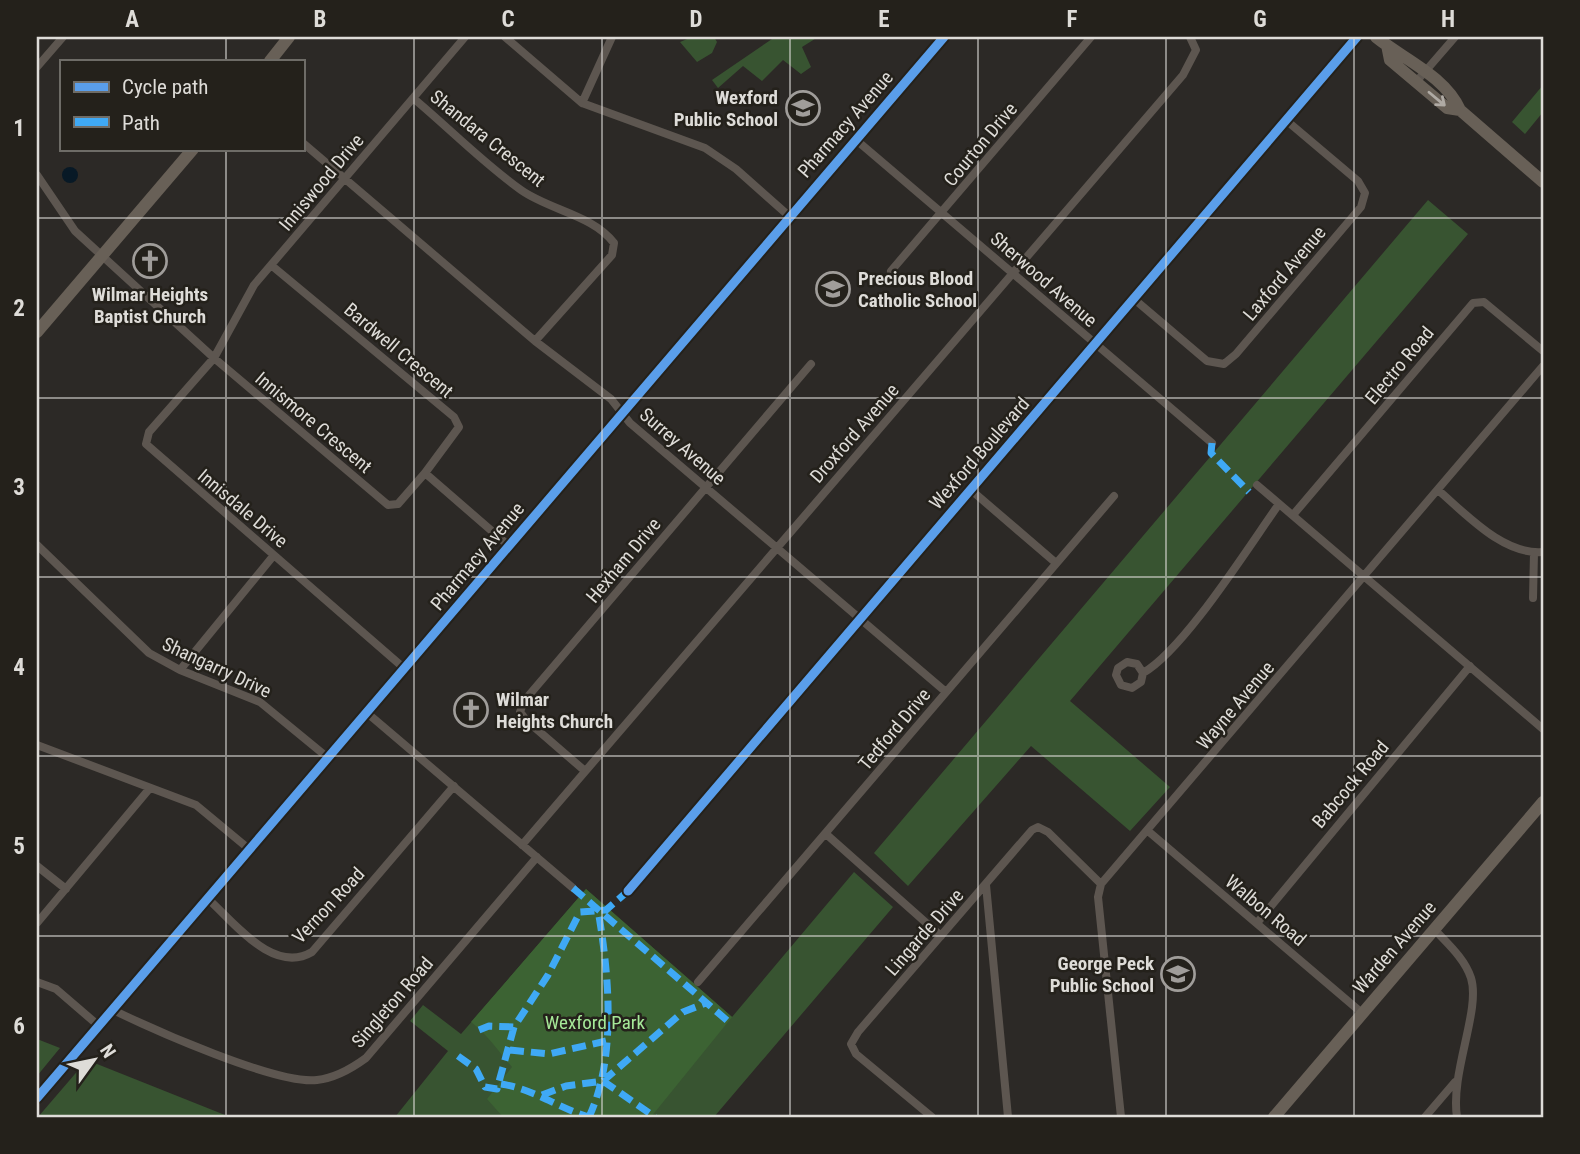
<svg xmlns="http://www.w3.org/2000/svg" width="1580" height="1154" font-family="'Roboto Condensed',sans-serif">
	<style>
		.green { fill: #385431 }
		.forest { fill: #3c6333 }
		.water { fill: #081926 }
		.lines { fill: none; stroke-linecap: round; stroke-linejoin: round }
		.minor { stroke: #5d5650; stroke-width: 8 }
		.tertiary { stroke: #5d5650; stroke-width: 10 }
		.secondary { stroke: #686057; stroke-width: 12 }
		.quiet { stroke: #3fa9f5; stroke-width: 7; stroke-dasharray: 14 7; stroke-linecap: butt }
		.cycleway-casing { stroke: #24211b; stroke-width: 13 }
		.cycleway { stroke: #5a9eea; stroke-width: 9 }
		.oneway { stroke: #afaaa4 }
		.grid { fill: none; stroke: #dedcd8; stroke-width: 2; stroke-opacity: 0.55 }
		.labels { text-anchor: middle; stroke-width: 5; stroke-linejoin: round; paint-order: stroke }
		.poi-label { font-size: 19px; font-weight: bold; fill: #dedcd8; stroke: #24211b; text-anchor: end }
		.street-label { font-size: 19px; fill: #dedcd8; stroke: #24211b }
		.park-label { font-size: 19px; fill: #a6e998; stroke: #24211b }
		.neatline { fill: none; stroke: #dedcd8; stroke-width: 2.5 }
		.grid-label { font-size: 23px; text-anchor: middle; font-weight: bold; fill: #dedcd8 }
	</style>
	<rect width="100%" height="100%" fill="#2c2926"/>
	<path class="green" d="M692,37H714L717,42L712,53L697,62L680,42Z
		M775,37H818L802,47L811,67L801,74L783,60L762,81L743,66L718,88L712,80Z
		M1543,85V112L1525,134L1512,122Z
		M1428,200L1468,234L1070,701L1170,787L1130,831L1031,746L908,886L874,853Z
		M854,872L893,907L714,1117H395L448,1051L410,1021L423,1005L461,1034L586,889L732,1017Z
		M37,1039L60,1048L37,1076Z
		M87,1060L230,1117H38Z"/>
	<path class="forest" d="M586,889L732,1017L651,1117H503L487,1099L512,1067C498,1051 488,1035 471,1022Z"/>
	<path class="water" d="M62 175a8 8 0 1 1 16 0a8 8 0 1 1-16 0Z"/>
	<g class="lines">
		<path class="minor" d="M505,37L582,103L705,148L736,169L789,216
			M37,67L63,37
			M1416,82L1455,37
			M413,98C449,128 483,163 521,190C549,210 593,215 614,243L612,255L535,341
			M582,103L612,37
			M855,139L1212,443
			M303,143L535,341L611,399L630,423L946,692
			M37,175L75,231L87,242L214,358L388,505L398,504L425,473L508,545
			M271,265L454,417L459,427L425,473
			M891,271L1091,37
			M1134,299L1207,361L1224,364L1236,354L1361,207L1365,193L1358,181L1287,121
			M1257,485L1543,729
			M971,490L1056,563
			M1438,490C1467,515 1503,555 1543,552
			M1293,515L1473,303L1484,302L1543,351
			M37,545L149,653L180,670L260,702L327,757
			M1533,598L1534,553
			M405,669L146,444L149,432L214,358L254,285L465,37
			M180,670L274,555
			M1143,673L1137,664L1127,662L1118,668L1116,675L1121,685L1132,688L1141,682L1143,673C1184,650 1249,546 1279,504
			M366,712L573,888
			M37,745L196,805L249,849
			M585,771L526,720L520,712L524,701L811,364
			M1148,831L1362,1013
			M826,834L941,936
			M522,845L1183,75L1196,50L1190,37
			M37,866L66,889
			M986,885L1008,1117
			M628,891L1357,37
			M207,898C234,922 273,975 312,952L454,786
			M37,923L150,788
			M1257,923L1470,666
			M1435,930C1448,944 1465,959 1471,978C1481,1010 1450,1073 1457,1117
			M37,982L56,989L99,1026
			M698,982L1114,496
			M113,1010C152,1029 277,1085 317,1080C335,1078 351,1069 366,1058L537,857
			M932,1117L856,1054L851,1044L858,1032L1032,830L1038,827L1048,832L1101,884
			M1121,1117L1098,897L1101,884L1543,366
			M1425,1117L1455,1082"/>
		<path class="tertiary" d="M37,1098L944,37"/>
		<path class="secondary" d="M1376,37C1403,59 1445,76 1460,110L1543,182
			M1387,45L1390,60L1447,108L1460,110
			M270,61L289,37
			M37,332L193,149
			M1274,1117L1543,802"/>
		<path class="quiet" d="M1212,443L1211,453L1249,492
			M573,888L730,1023
			M479,1030L489,1026L514,1027
			M510,1050L549,1054L606,1041
			M458,1056L476,1069L485,1087L497,1089L514,1027L548,975L580,912L606,910L628,891
			M603,1081L655,1117
			M501,1084C534,1089 558,1108 589,1117
			M542,1095L566,1086L603,1081L683,1012L706,1003
			M589,1117C617,1057 609,974 598,910"/>
		<g class="cycleway-casing">
			<path id="cycleway" d="M628,891L1357,37
				M37,1098L944,37"/>
		</g>
		<use href="#cycleway" class="cycleway"/>
	</g>
	<defs><path id="oneway-shaft" d="M-6 0H5M1.5-3L5.5 0L1.5 3" fill="none" stroke-width="1.6" stroke-linecap="round" stroke-linejoin="round" transform="scale(1.75)"/></defs>
	<use class="oneway" href="#oneway-shaft" transform="translate(1437 99) rotate(40)"/>
	<path class="grid" d="M226,37V61M414,37V1117M602,37V1117M790,37V1117M978,37V1117M1166,37V1117M1354,37V1117M226,149V1117M37,218H1543M37,398H1543M37,577H1543M37,756H1543M37,936H1543"/>
	<defs>
		<g id="school-ring" transform="scale(1.75)"><circle r="9.5" fill="#24211b" stroke="#a09d9a" stroke-width="1.5"/><path d="M0-5L7-2L0 1L-7-2ZM-4 1L0 2.5L4 1V4Q0 6-4 4Z" fill="#a09d9a"/></g>
		<g id="church-ring" transform="scale(1.75)"><circle r="9.5" fill="#24211b" stroke="#a09d9a" stroke-width="1.5"/><path d="M-1.2-6h2.4v3.5h3.3v2.4h-3.3V6h-2.4V-.1h-3.3v-2.4h3.3Z" fill="#a09d9a"/></g>
	</defs>
	<g fill-rule="evenodd">
		<use href="#school-ring" x="803" y="108"/>
		<use href="#church-ring" x="150" y="261"/>
		<use href="#school-ring" x="833" y="289"/>
		<use href="#church-ring" x="471" y="710"/>
		<use href="#school-ring" x="1178" y="974"/>
	</g>
	<g class="labels">
		<g class="poi-label">
			<text x="778" y="104">Wexford<tspan x="778" dy="22">Public School</tspan></text>
			<text x="858" y="285" text-anchor="start">Precious Blood<tspan x="858" dy="22">Catholic School</tspan></text>
			<text x="150" y="301" text-anchor="middle">Wilmar Heights<tspan x="150" dy="22">Baptist Church</tspan></text>
			<text x="496" y="706" text-anchor="start">Wilmar<tspan x="496" dy="22">Heights Church</tspan></text>
			<text x="1154" y="970">George Peck<tspan x="1154" dy="22">Public School</tspan></text>
		</g>
		<g class="street-label">
			<text transform="translate(845 124) rotate(-49)" y="7">Pharmacy Avenue</text>
			<text transform="translate(488 138) rotate(39)" y="7">Shandara Crescent</text>
			<text transform="translate(980 144) rotate(-50)" y="7">Courton Drive</text>
			<text transform="translate(321 182) rotate(-50)" y="7">Inniswood Drive</text>
			<text transform="translate(1284 273) rotate(-50)" y="7">Laxford Avenue</text>
			<text transform="translate(1044 279) rotate(41)" y="7">Sherwood Avenue</text>
			<text transform="translate(399 350) rotate(40)" y="7">Bardwell Crescent</text>
			<text transform="translate(1399 365) rotate(-50)" y="7">Electro Road</text>
			<text transform="translate(314 422) rotate(40)" y="7">Innismore Crescent</text>
			<text transform="translate(854 433) rotate(-49)" y="7">Droxford Avenue</text>
			<text transform="translate(683 446) rotate(41)" y="7">Surrey Avenue</text>
			<text transform="translate(979 453) rotate(-49)" y="7">Wexford Boulevard</text>
			<text transform="translate(243 508) rotate(40)" y="7">Innisdale Drive</text>
			<text transform="translate(477 556) rotate(-50)" y="7">Pharmacy Avenue</text>
			<text transform="translate(623 560) rotate(-50)" y="7">Hexham Drive</text>
			<text transform="translate(217 667) rotate(25)" y="7">Shangarry Drive</text>
			<text transform="translate(1235 705) rotate(-50)" y="7">Wayne Avenue</text>
			<text transform="translate(894 729) rotate(-50)" y="7">Tedford Drive</text>
			<text transform="translate(1350 784) rotate(-50)" y="7">Babcock Road</text>
			<text transform="translate(328 905) rotate(-47)" y="7">Vernon Road</text>
			<text transform="translate(1266 910) rotate(40)" y="7">Walbon Road</text>
			<text transform="translate(924 932) rotate(-49)" y="7">Lingarde Drive</text>
			<text transform="translate(1394 947) rotate(-49)" y="7">Warden Avenue</text>
			<text transform="translate(392 1002) rotate(-49)" y="7">Singleton Road</text>
		</g>
		<g class="park-label">
			<text x="595" y="1029">Wexford Park</text>
		</g>
	</g>
	<rect width="1580" height="1154" fill="none" stroke="#24211b" stroke-width="77"/>
	<rect x="60" y="60" width="245" height="91" fill="#24211b" stroke="#6e6c67" stroke-width="2"/>
	<rect x="74" y="82" width="35" height="10" fill="#5a9eea" stroke="#6e6c67" stroke-width="2"/>
	<text x="122" y="94" font-size="21" fill="#dedcd8">Cycle path</text>
	<rect x="74" y="117" width="35" height="10" fill="#3fa9f5" stroke="#6e6c67" stroke-width="2"/>
	<text x="122" y="130" font-size="21" fill="#dedcd8">Path</text>
	<g transform="translate(94 1060) rotate(57)" stroke="#24211b" stroke-width="5" paint-order="stroke">
	<path d="M0-5L12 26L0 18L-12 26Z" fill="#dedcd8"/>
	<text y="-10" font-size="19" font-weight="bold" text-anchor="middle" fill="#dedcd8">N</text>
	</g>
	<rect x="38" y="38" width="1504" height="1078" class="neatline"/>
	<g class="grid-label">
		<text x="132" y="27">A</text>
		<text x="320" y="27">B</text>
		<text x="508" y="27">C</text>
		<text x="696" y="27">D</text>
		<text x="884" y="27">E</text>
		<text x="1072" y="27">F</text>
		<text x="1260" y="27">G</text>
		<text x="1448" y="27">H</text>
		<text x="19" y="136">1</text>
		<text x="19" y="316">2</text>
		<text x="19" y="495">3</text>
		<text x="19" y="675">4</text>
		<text x="19" y="854">5</text>
		<text x="19" y="1034">6</text>
	</g>
</svg>
